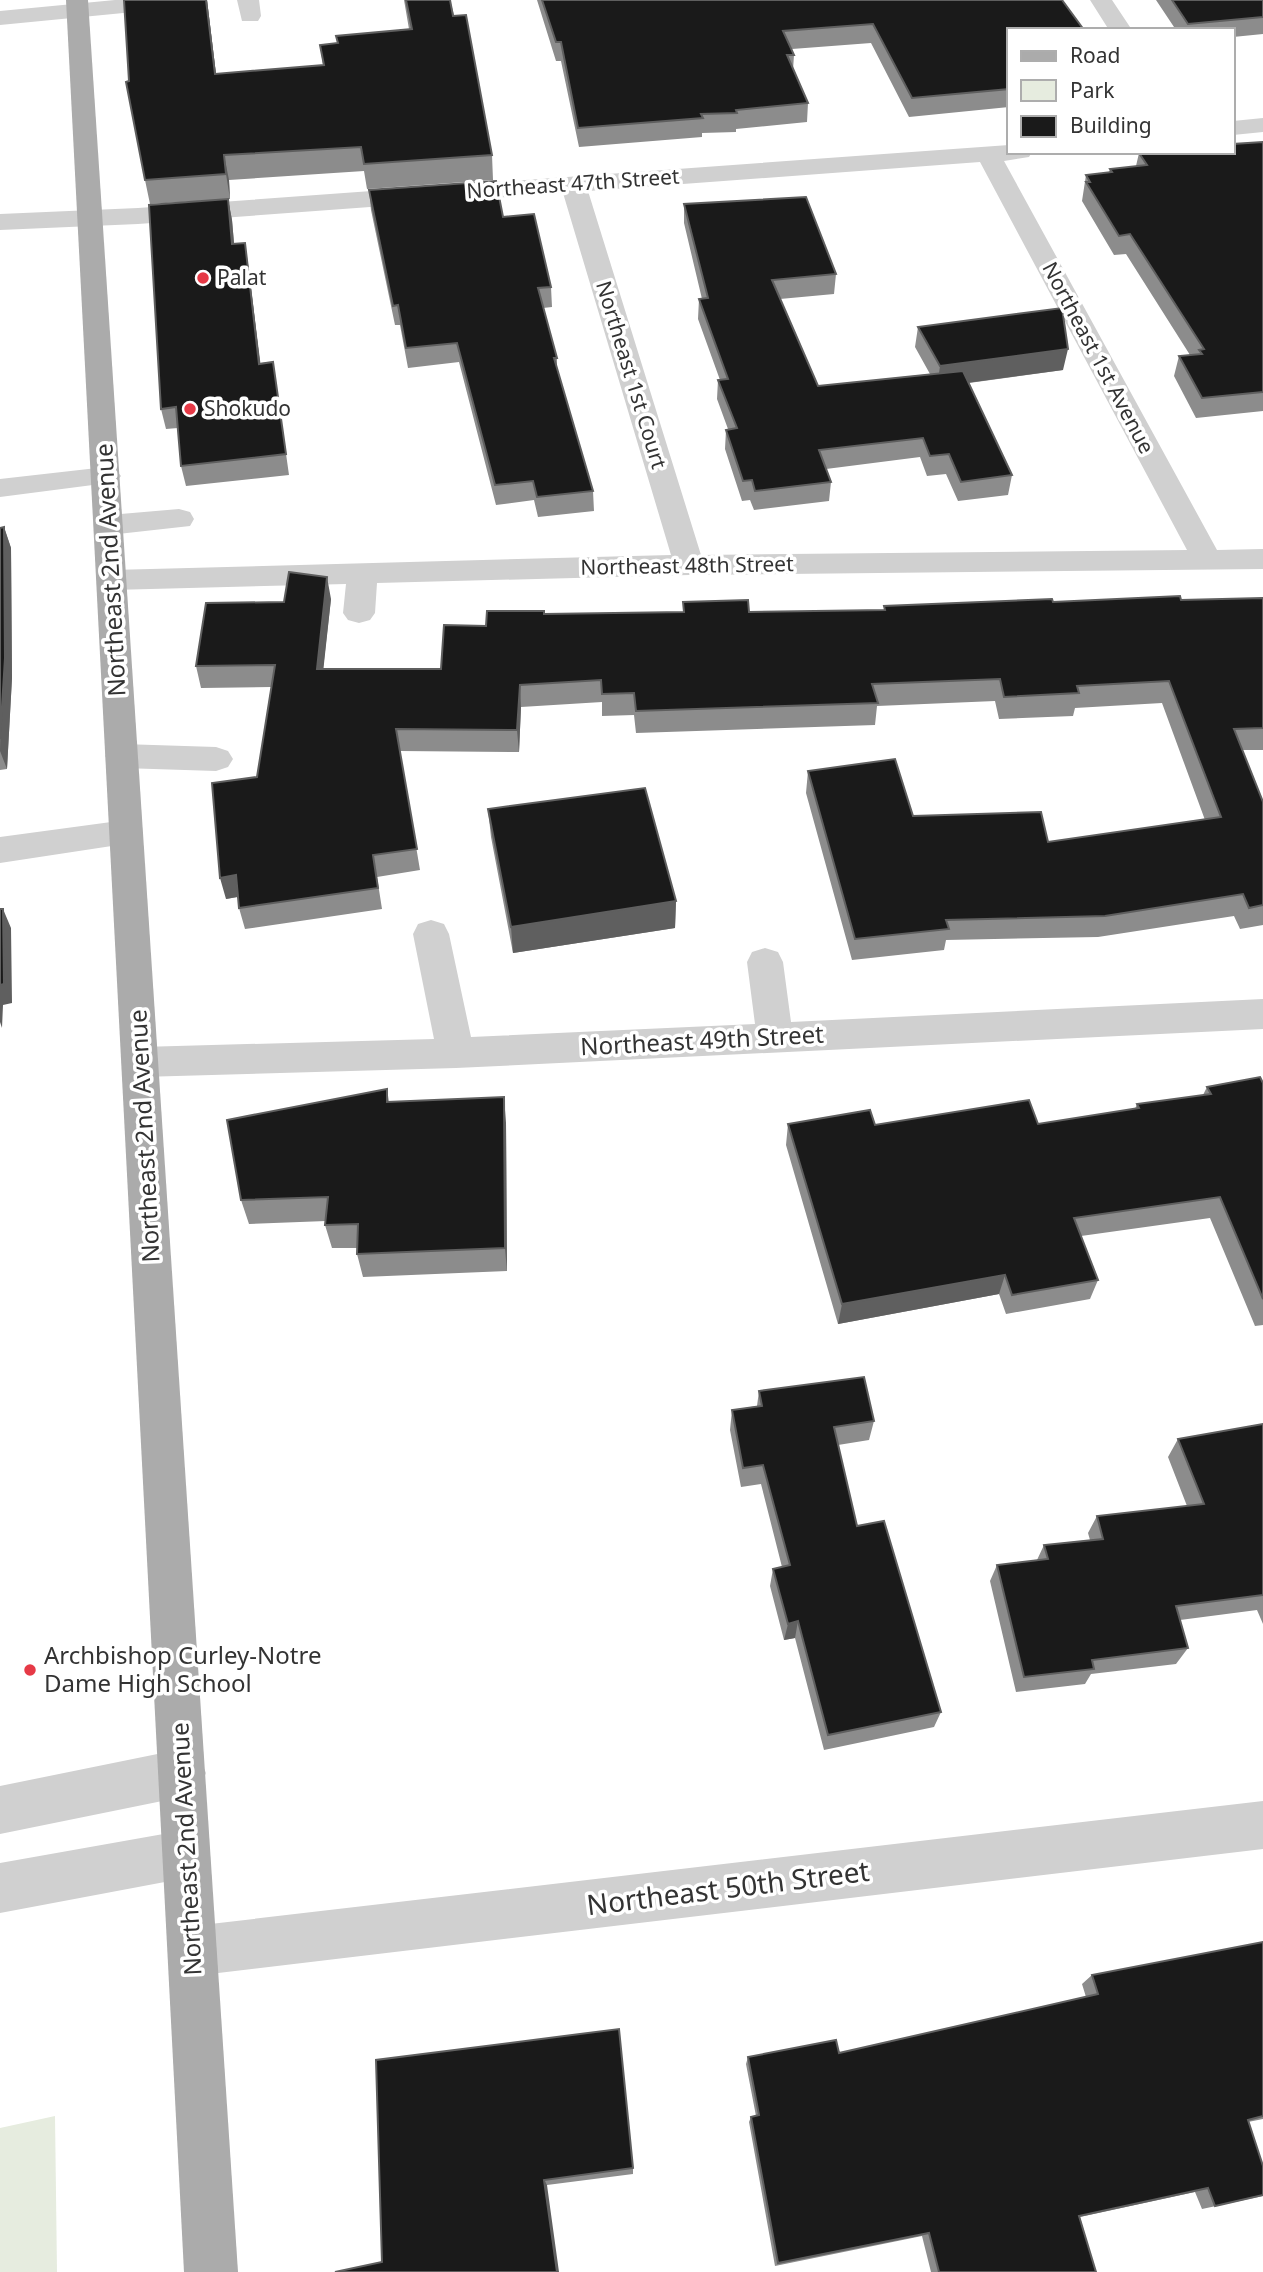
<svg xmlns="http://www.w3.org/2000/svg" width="1263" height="2272" font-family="'Noto Sans',sans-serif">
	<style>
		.green { fill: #e6ecdf }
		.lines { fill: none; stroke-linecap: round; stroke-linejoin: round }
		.minor { fill: #d0d0d0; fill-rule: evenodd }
		.major { fill: #ababab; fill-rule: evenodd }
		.wall { fill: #8c8c8c }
		.shaded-wall { fill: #5f5f5f }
		.building { fill: #1a1a1a; stroke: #5f5f5f; stroke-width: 2 }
		.poi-dot { fill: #e63946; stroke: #fff; stroke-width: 2.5 }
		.labels { text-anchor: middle; stroke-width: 7; stroke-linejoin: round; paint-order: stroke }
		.far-street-label { font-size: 21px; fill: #333; stroke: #fff }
		.far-poi-label { font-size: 21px; fill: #333; stroke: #fff; text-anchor: start }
		.street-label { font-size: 24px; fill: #333; stroke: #fff }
		.poi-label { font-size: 24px; fill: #333; stroke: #fff; text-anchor: start }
		.near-street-label { font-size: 28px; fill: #333; stroke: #fff }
	</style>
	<rect width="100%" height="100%" fill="#fff"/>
	<path class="green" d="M55,2116L57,2272H0V2128Z"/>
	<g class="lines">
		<path class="minor" d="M115,0H196L193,5L185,7L0,25V11Z
			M237,0H259L261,16L258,21H242Z
			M1090,0H1112L1132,30H1109Z
			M1263,118V132L1233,135V121Z
			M1009,145V152H1032L1029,157L1004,161L1217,550L1263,549V569L689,575L377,583L375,613L370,620L359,623L348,620L343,613L346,584L112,590L101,587L97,580L101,573L112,570L671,555L563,193L138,224L0,230V214L138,208ZM980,162L1187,550L701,555L588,191Z
			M106,467L116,470L121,476L116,482L0,497V479Z
			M179,509L190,512L194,519L190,526L109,535L98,532L94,525L98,518L109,515Z
			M122,744L216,747L228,751L233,759L228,767L216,771L122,768L110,764L105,756L110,748Z
			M126,820L138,824L143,833L138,842L0,863V837Z
			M431,920L444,924L449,934L471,1037L755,1024L747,962L752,952L765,948L778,952L783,962L791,1022L1263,999V1029L456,1068L141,1077L128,1073L122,1062L128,1051L141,1047L434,1039L413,934L418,924Z
			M182,1749L199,1756L206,1773L199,1790L182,1797L0,1834V1786Z
			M1263,1801V1849L193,1976L175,1969L168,1951L175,1933L193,1926Z
			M186,1830L203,1837L210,1854L203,1871L186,1878L0,1913V1863Z"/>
		<path class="major" d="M66,0H88L238,2272H184Z"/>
	</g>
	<path class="wall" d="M124,0H207L216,74L323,65L320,45L337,43L336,36L409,29L404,0H450L492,155L493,180L367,189L364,171L229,180L230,199L150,204L145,180L129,81Z
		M537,0H1062L1009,30V107L909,117L871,43L792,49L794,55L793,70L808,103L807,122L736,129V132L702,133V137L579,147L561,61H556Z
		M1156,0H1263V34L1233,37V30H1176Z
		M1263,142V411L1196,418L1174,376L1179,356L1190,355L1126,254L1114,255L1082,201L1086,175L1109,172L1110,169L1136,166L1139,153Z
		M369,190L503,217L551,287L552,307L543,308L557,358V369L593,491L594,511L538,517L534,500L496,505L459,362L408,368L400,325H395L371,210Z
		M228,199L232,220L234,244L248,264L260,363L273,362L289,475L186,486L181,466L178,428L166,429L161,409Z
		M684,204L836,274L834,294L780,299L818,386L930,374L915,347L918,327L1063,370L969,383L1012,475L1008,495L958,501L946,474L927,476L920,457L826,469L831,482L829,501L754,510L750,500L742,501L725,449L726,430L728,429L717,399L718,380H720L698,319L699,299H702L684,223Z
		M4,527L11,548L12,678L7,769L0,770V528Z
		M1263,598V750H1242L1263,802V925L1240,929L1234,916L1098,937L946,940L944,950L852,960L806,793L808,771L913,816L1048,842L1205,820L1162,703L1075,708L1073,716L999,719L995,701L877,706L875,725L636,733L634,715L602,716V702L521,707L519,752L400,751L420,870L377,877L382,909L245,929L239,908L238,897L226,899L257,777L271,687L201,688L196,666L284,602L331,599L323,669H441L486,626L544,614L683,612V602L749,612L884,610V606Z
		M488,809L676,901L675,928L513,953L491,837Z
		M1263,1083V1325L1255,1326L1210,1218L1081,1236L1098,1280L1090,1299L1006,1314L999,1294L838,1324L786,1145L788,1124L875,1125L1038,1124L1135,1109L1137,1104L1203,1095L1207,1087Z
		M387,1089L389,1102L506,1123L507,1271L363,1277L357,1254V1248H332L325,1225L326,1221L249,1224L241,1200Z
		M759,1391L874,1421L869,1440L838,1445L857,1526L941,1712L934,1727L824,1750L795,1638L784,1640L770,1586L773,1569L782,1567L761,1484L741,1487L730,1430L732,1410L757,1406Z
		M1263,1424V1624L1257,1610L1180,1620L1188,1648L1176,1664L1091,1674L1085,1684L1016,1692L990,1581L997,1565L1037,1560L1044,1545L1090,1540L1088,1533L1097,1516L1187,1506L1168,1457L1178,1439Z
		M1263,1942V2119L1248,2122L1263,2166V2196L1202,2209L1195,2192L1080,2217L1095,2272H931L922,2236L775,2266L749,2122L751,2117L756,2116L746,2064L748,2057L839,2053L1086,1997L1082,1984L1092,1975Z
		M376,2060L633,2168V2174L547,2185L382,2262Z"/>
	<path class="shaded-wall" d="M206,0H207L219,99L215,74Z
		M224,155L229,180L230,199L226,174Z
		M228,199L232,220L236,265L232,244Z
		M245,243L248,264L263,384L259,364Z
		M1068,349L1063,370L937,387L940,366Z
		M4,527L11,548L12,678L7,769L0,751Z
		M327,577L331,599L321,691L317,669Z
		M520,685L521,707L519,752L517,730Z
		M236,875L242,896L226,899L220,878Z
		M676,901L675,928L513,953L511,927Z
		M3,909L11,928L12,1003L3,1005L2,1028L0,1022V985Z
		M504,1097L506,1123L507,1271L505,1248Z
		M1005,1275L999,1294L838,1324L842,1304Z
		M798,1621L795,1638L784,1640L788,1624Z
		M544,2180L547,2185L559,2272H557Z"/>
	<path class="building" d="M124,0H206L215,74L324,65L320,45L338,43L336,36L412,29L406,0H450L453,16L466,15L492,155L364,164L361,147L224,155L226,174L145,180L126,82L129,81Z
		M542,0H1062L1084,30H1009V89L912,98L873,24L783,31L794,55H787L808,103L736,110L737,113L701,114L703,118L578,128L561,42H556Z
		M1172,0H1263V17L1188,24Z
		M1263,142V392L1202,398L1179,356L1202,354L1199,350L1204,349L1130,234L1119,236L1086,182H1090L1086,175L1112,172L1110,169L1147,165L1139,153L1150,152H1233V144Z
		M496,181L503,217L534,214L551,287L538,288L557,358H554L593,491L537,497L533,481L495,485L457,343L406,348L398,305L393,306L369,190Z
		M806,197L836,274L772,280L818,386L963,371L1012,475L961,482L949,454L930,456L923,438L819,450L831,482L755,491L752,480L743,481L726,430L737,428L718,380L728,379L699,299L708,298L684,204Z
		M228,199L232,244L245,243L259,364L273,362L286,454L181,466L176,407L161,409L149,205Z
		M1062,308L1068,349L940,366L918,327Z
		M4,527L5,658L0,739V528Z
		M289,572L327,577L317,669H441L444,625L486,626L487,611H544V614L684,612L683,602L748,600L749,612L885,610L884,606L1052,599L1053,602L1180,596L1181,600L1263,598V728L1234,729L1263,802V905L1249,908L1243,894L1105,916L946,920L949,929L855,939L808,771L895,759L913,816L1041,812L1048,842L1221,817L1169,681L1077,686L1079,693L1004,697L1000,679L872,684L878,703L636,711L634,693L602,694L601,680L520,685L517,730L396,729L417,849L373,855L378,888L239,908L236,875L220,878L212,783L257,777L275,665L196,666L206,603L284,602Z
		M645,788L676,901L511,927L488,809Z
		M0,909H3L4,984L0,985Z
		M1260,1077L1263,1083V1299L1220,1197L1074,1218L1098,1280L1012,1295L1005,1275L842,1304L788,1124L870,1110L875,1125L1029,1100L1038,1124L1139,1108L1137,1104L1211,1094L1207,1087Z
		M387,1089V1102L504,1097L505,1248L357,1254L358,1224L325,1225L328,1197L241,1200L227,1120Z
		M864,1377L874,1421L834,1427L857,1526L884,1521L941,1712L828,1735L798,1621L788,1624L773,1569L790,1565L763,1465L743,1468L732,1410L762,1406L759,1391Z
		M1263,1424V1595L1176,1606L1188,1648L1092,1660L1094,1669L1024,1677L997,1565L1048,1559L1044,1545L1103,1539L1097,1516L1204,1504L1178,1439Z
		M1263,1942V2116L1248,2120L1263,2166V2195L1215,2206L1208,2188L1079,2216L1096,2272H939L929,2233L778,2263L751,2117L759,2115L748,2057L836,2040L839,2053L1098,1994L1092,1975Z
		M619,2029L633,2168L544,2180L557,2272H335L382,2262L376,2060Z"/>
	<g class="poi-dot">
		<circle cx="203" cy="278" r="7"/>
		<circle cx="190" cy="409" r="7"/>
		<circle cx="30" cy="1670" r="7"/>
	</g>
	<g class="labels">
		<g class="far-street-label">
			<text transform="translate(573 184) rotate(-4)" y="7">Northeast 47th Street</text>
			<text transform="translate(1098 358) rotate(62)" y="7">Northeast 1st Avenue</text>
			<text transform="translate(631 375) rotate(73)" y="7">Northeast 1st Court</text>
			<text transform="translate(687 566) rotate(-1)" y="7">Northeast 48th Street</text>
		</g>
		<g class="far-poi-label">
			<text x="217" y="285">Palat</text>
			<text x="204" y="416">Shokudo</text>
		</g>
		<g class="street-label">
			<text transform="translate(111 570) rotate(-93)" y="8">Northeast 2nd Avenue</text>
			<text transform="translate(702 1041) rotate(-3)" y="8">Northeast 49th Street</text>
			<text transform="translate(145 1136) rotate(-93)" y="8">Northeast 2nd Avenue</text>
			<text transform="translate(187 1849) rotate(-93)" y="8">Northeast 2nd Avenue</text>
		</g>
		<g class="poi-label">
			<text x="44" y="1664">Archbishop Curley-Notre<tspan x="44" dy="28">Dame High School</tspan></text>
		</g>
		<g class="near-street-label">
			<text transform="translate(728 1888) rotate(-7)" y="10">Northeast 50th Street</text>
		</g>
	</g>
	<rect x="1007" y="28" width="228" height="126" fill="#ffffff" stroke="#adadad" stroke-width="2"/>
	<rect x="1021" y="51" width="35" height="10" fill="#ababab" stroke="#adadad" stroke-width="2"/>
	<text x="1070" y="63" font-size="21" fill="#333333">Road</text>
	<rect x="1021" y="80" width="35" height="21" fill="#e6ecdf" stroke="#adadad" stroke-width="2"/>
	<text x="1070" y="98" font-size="21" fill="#333333">Park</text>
	<rect x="1021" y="116" width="35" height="21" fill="#1a1a1a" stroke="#adadad" stroke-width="2"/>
	<text x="1070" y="133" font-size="21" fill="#333333">Building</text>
</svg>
